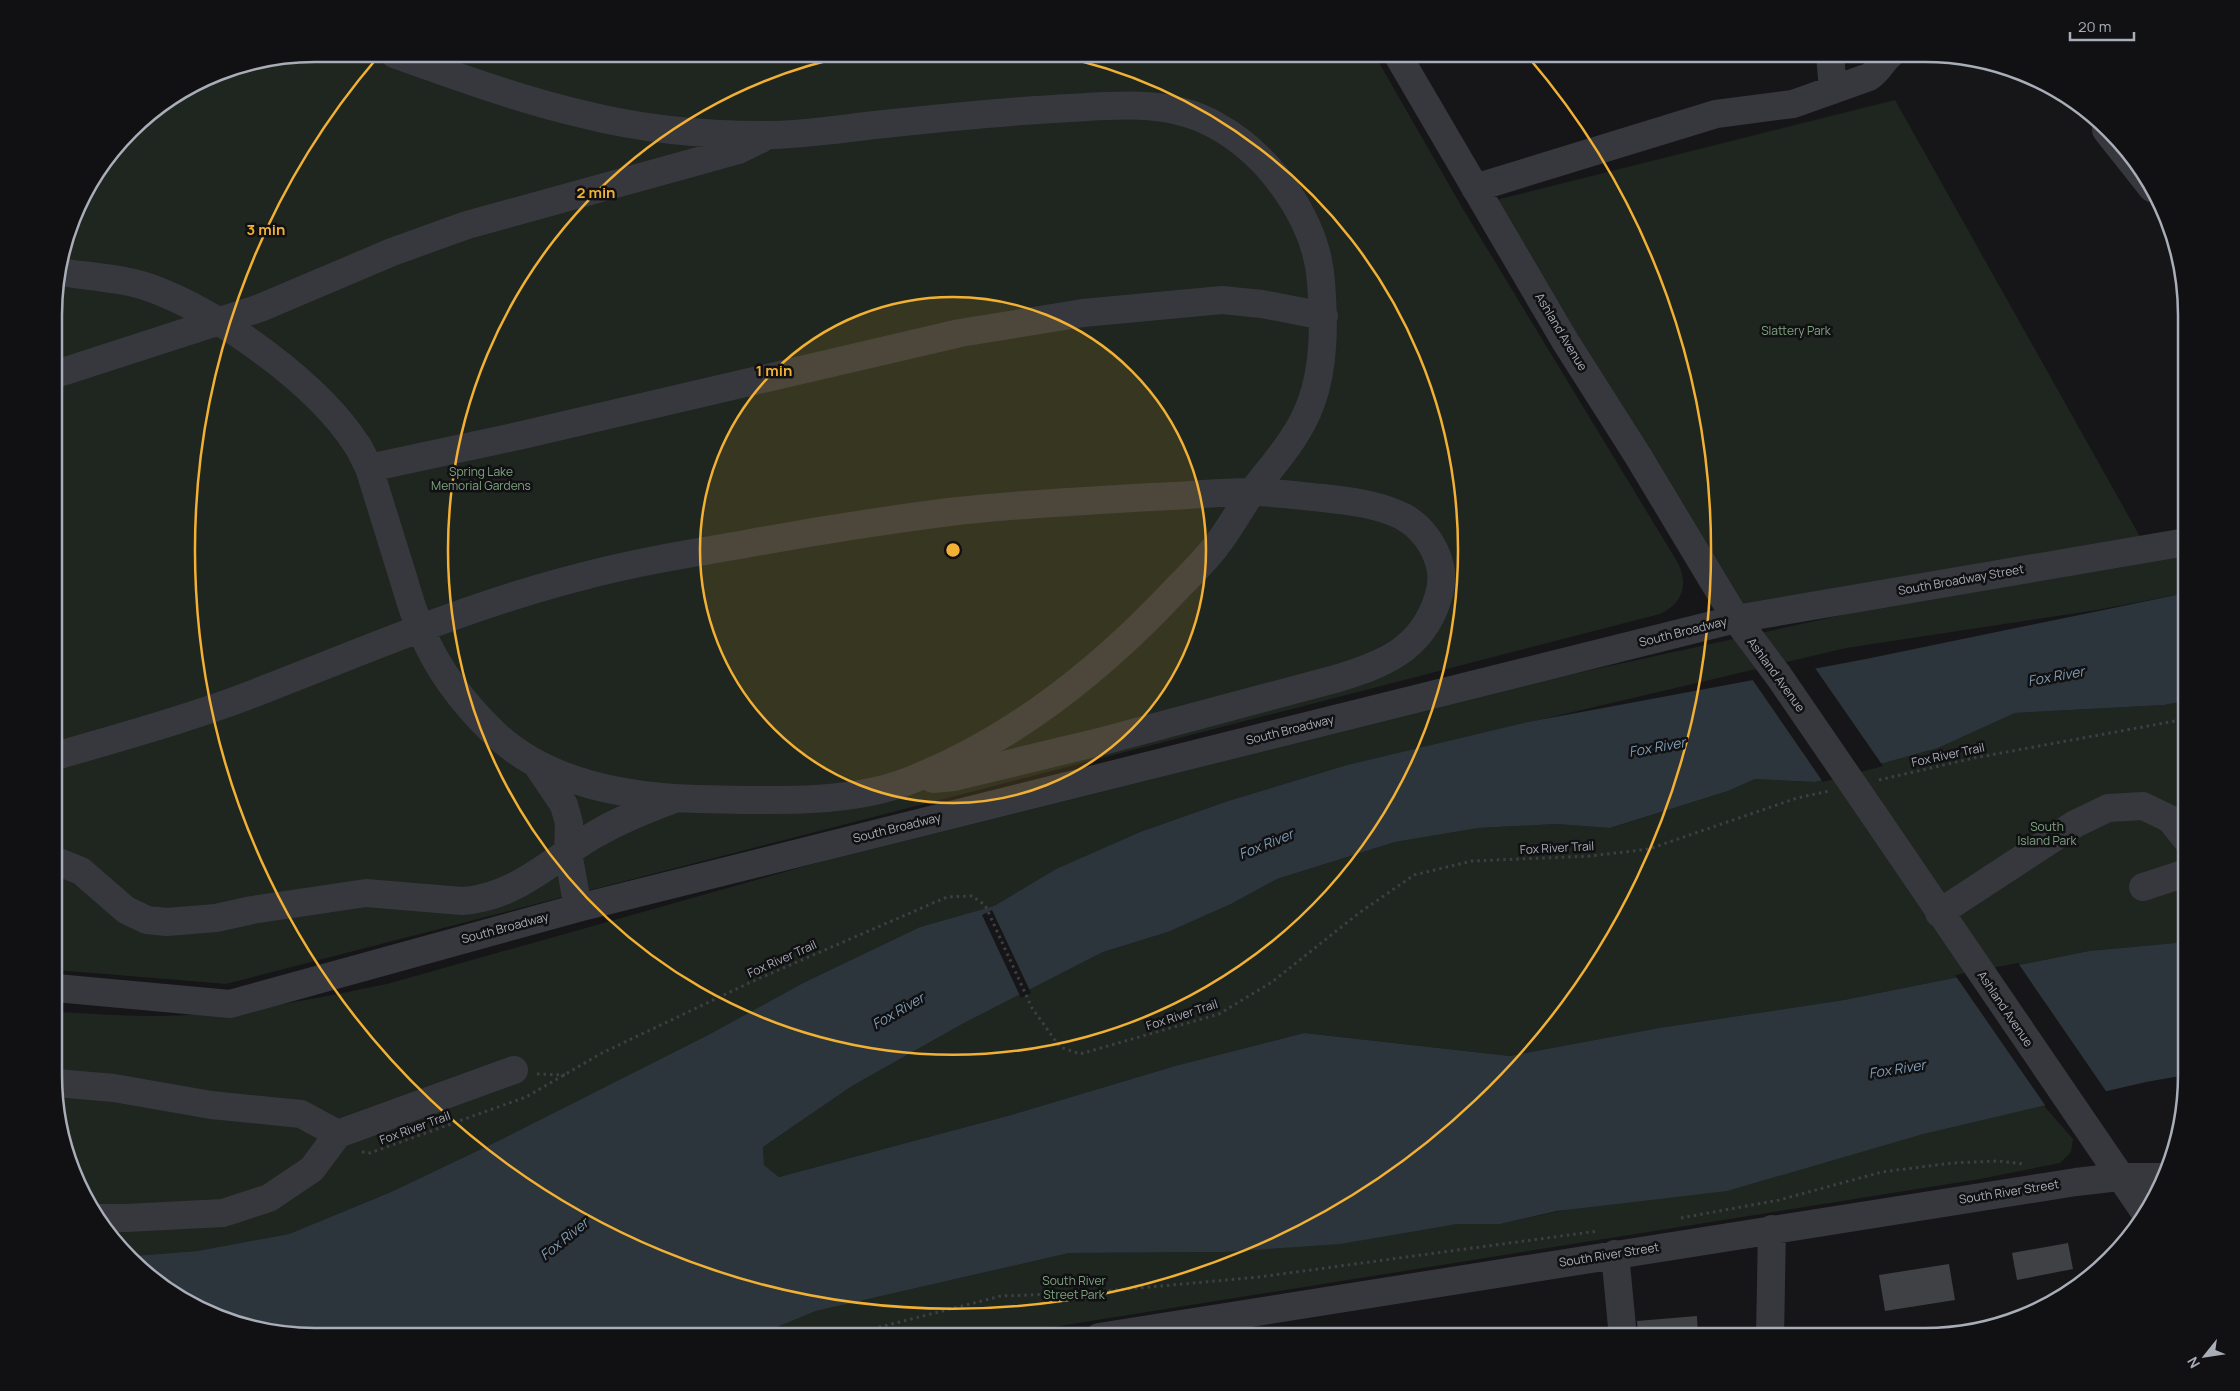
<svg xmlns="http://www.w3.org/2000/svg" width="2240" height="1391" font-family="Manrope,sans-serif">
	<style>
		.green { fill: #1e261f }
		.water { fill: #2c353c }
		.pier { fill: #161618 }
		.building { fill: #404145 }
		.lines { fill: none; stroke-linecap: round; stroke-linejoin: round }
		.path { stroke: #3d3f44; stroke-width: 3; stroke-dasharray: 2.5 4; stroke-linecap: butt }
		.minor { stroke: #37383d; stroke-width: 28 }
		.minor-bridge { stroke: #37383d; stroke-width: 28 }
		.ring { fill: none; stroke: #f2b134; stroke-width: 2.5 }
		.labels { text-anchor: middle; stroke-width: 5; stroke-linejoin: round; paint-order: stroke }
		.park-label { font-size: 12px; fill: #7fa381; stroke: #111113 }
		.street-label { font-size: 12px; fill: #a8adb8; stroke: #111113 }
		.water-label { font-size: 14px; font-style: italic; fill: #7f9bb3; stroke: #111113 }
		.rim { fill: none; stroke: #a8adb8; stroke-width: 2.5 }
		.centre { fill: #f2b134; stroke: #111113; stroke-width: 2.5 }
		.ring-label { font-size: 15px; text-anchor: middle; font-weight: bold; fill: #f2b134; stroke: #111113; stroke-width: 5; stroke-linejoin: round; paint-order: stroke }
	</style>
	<rect width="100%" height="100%" fill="#161618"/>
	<path class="green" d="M316,54H1374L1463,209L1678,563C1689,586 1682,603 1660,614L226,984L56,970V282L81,200L143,119L216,74Z
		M1895,100L2147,549L1736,619L1484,203Z
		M2186,553V593L2097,610L1846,648L1347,765L1228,801L1140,832L1056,869L994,906L920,927L803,983L710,1034L500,1140L391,1192L289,1234L197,1251L133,1256L98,1221L68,1160L56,1109V1012C87,1013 119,1016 151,1016C231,1016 309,1000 387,984L891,842L1463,698L1902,602Z
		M2186,701V942L2089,951L1844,1000L1659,1028L1510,1056L1304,1033L1175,1066L1011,1115L779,1177L764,1165L763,1147L852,1086L964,1023L1103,952L1168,932L1231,904L1277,879L1395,842L1478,828L1556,824L1611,828L1728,791L1755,779L1815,782L1938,748L2015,713L2164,705Z
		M2044,1106L2073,1139L2071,1152L2060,1163L1980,1179L991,1337H753L816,1311L1069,1253L1223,1252L1457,1224H1500Z"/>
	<path class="water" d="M2186,593V701L2164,705L2015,713L1938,748L1815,782L1755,779L1728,791L1610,828L1556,824L1478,828L1395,842L1277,879L1231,904L1168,932L1103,952L964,1023L852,1086L763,1147L764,1165L779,1177L1011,1115L1175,1066L1304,1033L1510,1056L1659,1028L1844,1000L2089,951L2186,942V1075L2146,1082L1923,1134L1727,1191L1557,1211L1500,1224H1457L1340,1244L1223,1252L1069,1253L816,1311L753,1337H315L248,1328L170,1293L133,1256L197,1251L289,1234L391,1192L500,1140L710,1034L803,983L920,927L994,906L1056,869L1140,832L1228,801L1347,765L1528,722L1866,659Z"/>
	<path class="pier" d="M1815,668L1883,766L1823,782L1752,679Z
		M992,910L1031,993L1021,998L982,915Z
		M2018,963L2108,1094L2047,1108L1955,975Z"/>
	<path class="building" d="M2068,1243L2073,1269L2017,1280L2012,1253Z
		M1949,1264L1955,1300L1885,1311L1879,1275Z
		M1697,1316L1698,1337H1638L1637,1321Z"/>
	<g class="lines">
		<path class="path" d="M1879,780L1974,758L2186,719
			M537,1074L565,1075
			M362,1152L370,1153L526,1097L602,1053L751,982L947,897L972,896L985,905L1032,1008L1060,1047L1080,1054L1219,1014L1272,982L1359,913L1414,875L1472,861L1591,856L1649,849L1797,798L1829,791
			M1681,1218L1779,1200L1882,1172L1952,1163L1998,1161L2024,1164
			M841,1337L1001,1296L1084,1293L1259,1277L1598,1231"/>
		<path class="minor" d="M1397,54L1565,341L1638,456L1736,619L1778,675
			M1830,54L1833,90
			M2106,130L2152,188
			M1475,188L1716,114L1793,104L1869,77C1879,71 1882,61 1891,54
			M59,272C91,277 126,278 156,290C223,316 318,384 357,445C362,452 365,461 369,468C380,504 391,539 402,574C408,593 413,614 422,632C438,670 464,704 493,732C546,784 627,797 698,799C763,800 845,805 906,782C1006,744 1092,677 1166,600C1182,582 1201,566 1216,546C1229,530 1238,512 1250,495C1272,465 1298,439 1311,403C1325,365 1324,321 1321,282C1317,220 1269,154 1215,125C1170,100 1120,105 1071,108C1005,111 940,118 875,125C839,129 801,135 765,135C704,135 641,129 582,114C518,99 456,76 394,54
			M56,374L260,308L392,252L467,225L695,162L738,150L761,139
			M369,468L518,436L960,333L1083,313L1222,300L1262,304L1324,316
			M56,756C121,737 187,719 250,695C359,653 466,606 580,577C632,563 686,554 740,545C809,532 879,521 949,512C1016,504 1084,501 1152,497C1185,496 1217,492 1250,492C1274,492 1299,496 1323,498C1350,501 1377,504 1402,516C1421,526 1435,545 1440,566C1443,577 1441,588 1438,598C1422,650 1382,665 1335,679L1103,741L954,777L933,779
			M537,765L564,805L569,823L568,853L578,908
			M1874,815L2146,1214
			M56,861L81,871L126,910L147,920L167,922L216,918L252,910L366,893L462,901C515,898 551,860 594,835C619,820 647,809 674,799
			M2143,887L2186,873
			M1939,913L2075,824L2108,808L2143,806L2170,819L2186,839
			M56,988L230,1004L578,908L1736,619L2186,542
			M56,1083L114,1088L211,1105L301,1114L338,1134
			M96,1218H126L223,1213L269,1198L312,1169L338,1134L514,1070
			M1615,1254L1623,1337
			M1099,1337L2076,1182L2119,1177H2164
			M1770,1337L1772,1229"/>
		<path class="minor-bridge" d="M1778,675L1874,815"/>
	</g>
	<circle cx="953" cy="550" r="253" fill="#f2b134" fill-opacity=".12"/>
	<g class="ring">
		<circle cx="953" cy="550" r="253"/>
		<path d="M1049 54A505 505 0 1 1 857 54"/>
		<path d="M1529 58A758 758 0 1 1 377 58"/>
	</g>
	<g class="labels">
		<g class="park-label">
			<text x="1796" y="335">Slattery Park</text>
			<text x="481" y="476">Spring Lake<tspan x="481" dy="14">Memorial Gardens</tspan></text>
			<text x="2047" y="831">South<tspan x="2047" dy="14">Island Park</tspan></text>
			<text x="1074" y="1285">South River<tspan x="1074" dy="14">Street Park</tspan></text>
		</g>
		<g class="street-label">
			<text transform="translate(1561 332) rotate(59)" y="4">Ashland Avenue</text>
			<text transform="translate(1961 580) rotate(-10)" y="4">South Broadway Street</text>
			<text transform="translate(1683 632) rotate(-14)" y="4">South Broadway</text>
			<text transform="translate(1776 675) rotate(54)" y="4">Ashland Avenue</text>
			<text transform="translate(1290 730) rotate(-14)" y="4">South Broadway</text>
			<text transform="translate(1948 755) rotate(-12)" y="4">Fox River Trail</text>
			<text transform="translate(897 828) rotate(-14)" y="4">South Broadway</text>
			<text transform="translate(1557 848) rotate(-3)" y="4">Fox River Trail</text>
			<text transform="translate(505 928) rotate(-15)" y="4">South Broadway</text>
			<text transform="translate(782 959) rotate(-24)" y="4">Fox River Trail</text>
			<text transform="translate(2005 1009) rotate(56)" y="4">Ashland Avenue</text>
			<text transform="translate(1182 1015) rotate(-18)" y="4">Fox River Trail</text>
			<text transform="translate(415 1128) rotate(-20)" y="4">Fox River Trail</text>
			<text transform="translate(2009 1192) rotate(-9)" y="4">South River Street</text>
			<text transform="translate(1609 1255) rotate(-9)" y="4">South River Street</text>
		</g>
		<g class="water-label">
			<text transform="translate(2056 676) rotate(-10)" y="5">Fox River</text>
			<text transform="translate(1657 747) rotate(-10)" y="5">Fox River</text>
			<text transform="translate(1266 844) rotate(-22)" y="5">Fox River</text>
			<text transform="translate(898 1011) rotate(-30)" y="5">Fox River</text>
			<text transform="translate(1897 1069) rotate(-9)" y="5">Fox River</text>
			<text transform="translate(564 1239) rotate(-39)" y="5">Fox River</text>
		</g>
	</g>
	<path d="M0 0H2240V1391H0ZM315 62H1925A253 253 0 0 1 2178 315V1075A253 253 0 0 1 1925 1328H315A253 253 0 0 1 62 1075V315A253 253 0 0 1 315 62Z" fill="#111113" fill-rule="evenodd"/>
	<path class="rim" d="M315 62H1925A253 253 0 0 1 2178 315V1075A253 253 0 0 1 1925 1328H315A253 253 0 0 1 62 1075V315A253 253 0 0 1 315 62Z"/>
	<circle cx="953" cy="550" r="8" class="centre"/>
	<g class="ring-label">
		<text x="596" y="198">2 min</text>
		<text x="266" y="235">3 min</text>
		<text x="774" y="376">1 min</text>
	</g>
	<g transform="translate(2205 1356) rotate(240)" stroke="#111113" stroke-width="4" paint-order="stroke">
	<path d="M0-4L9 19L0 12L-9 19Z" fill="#a8adb8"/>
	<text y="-8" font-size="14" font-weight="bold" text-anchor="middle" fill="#a8adb8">N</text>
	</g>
	<path d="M2070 32v8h64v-8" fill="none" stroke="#a8adb8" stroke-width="2.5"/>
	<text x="2078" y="32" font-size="15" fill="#a8adb8" stroke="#111113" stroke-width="4" paint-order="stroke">20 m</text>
</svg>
